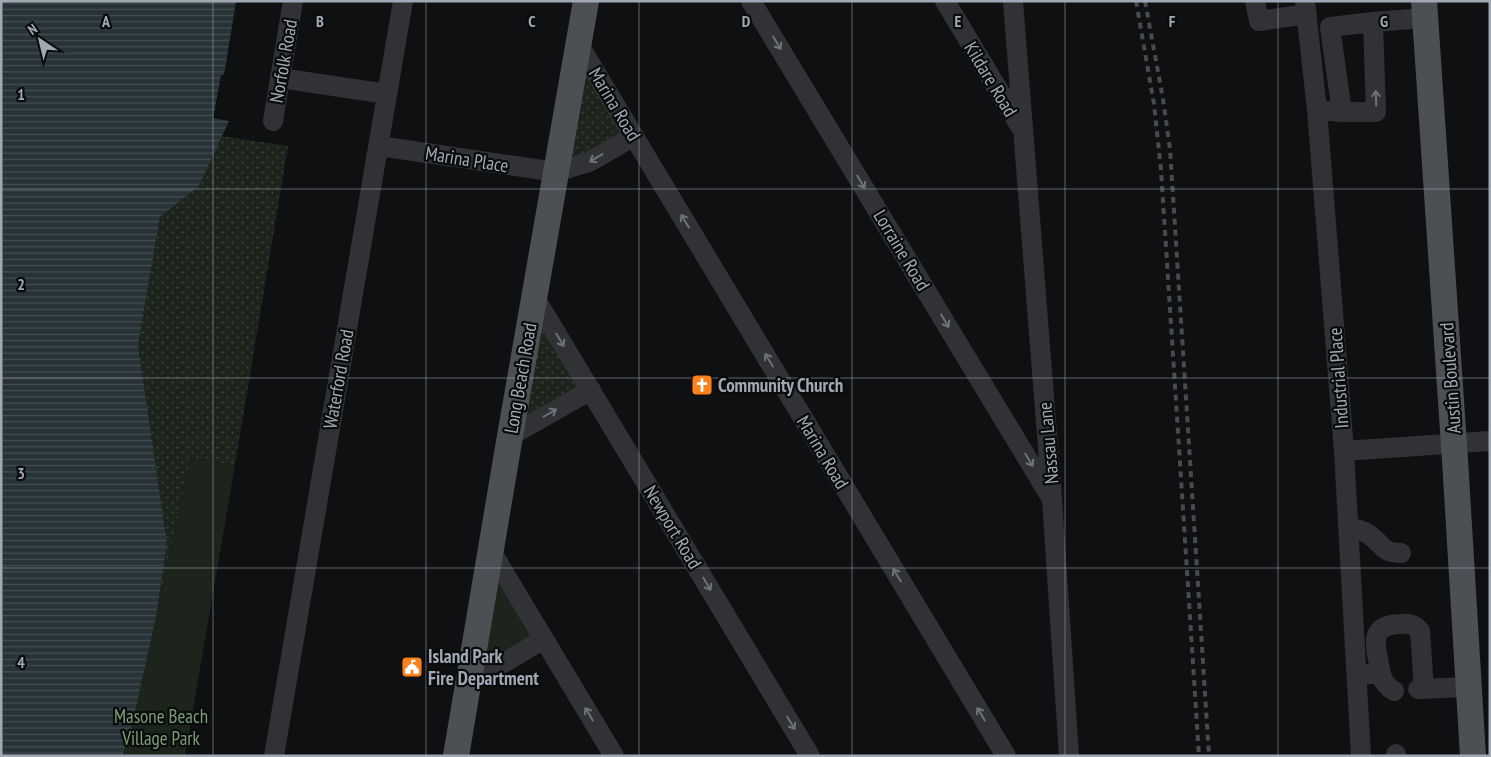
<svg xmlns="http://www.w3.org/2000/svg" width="1491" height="757" font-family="'PT Sans Narrow',sans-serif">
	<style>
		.grass { fill: url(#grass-dots) }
		.park { fill: #1c241c }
		.water { fill: url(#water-rules) }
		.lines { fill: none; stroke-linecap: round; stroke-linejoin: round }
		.minor { stroke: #303236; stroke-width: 20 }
		.major { stroke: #4c5055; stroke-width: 26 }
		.rail { stroke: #474b4f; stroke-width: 4; stroke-dasharray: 6 5; stroke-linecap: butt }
		.oneway { stroke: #6e737b }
		.grid { fill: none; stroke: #a0a9b3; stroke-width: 1; stroke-opacity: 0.55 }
		.labels { text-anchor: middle; stroke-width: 4.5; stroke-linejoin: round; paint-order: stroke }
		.street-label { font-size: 19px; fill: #a0a9b3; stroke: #0a0b0c }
		.poi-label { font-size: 19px; font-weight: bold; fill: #a0a9b3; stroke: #0a0b0c; text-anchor: start }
		.park-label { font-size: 19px; fill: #7b9f75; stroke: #0a0b0c }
		.grid-label { font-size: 16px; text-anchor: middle; font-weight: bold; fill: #a0a9b3; stroke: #0a0b0c; stroke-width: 4.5; stroke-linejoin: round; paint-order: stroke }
	</style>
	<defs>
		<pattern id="grass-dots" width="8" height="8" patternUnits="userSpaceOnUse" patternTransform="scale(1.25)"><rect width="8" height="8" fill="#1c241c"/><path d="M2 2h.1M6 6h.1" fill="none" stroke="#3a413b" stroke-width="1.8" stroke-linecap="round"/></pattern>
		<pattern id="water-rules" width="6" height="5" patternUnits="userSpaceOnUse" patternTransform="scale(1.25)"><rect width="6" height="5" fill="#273337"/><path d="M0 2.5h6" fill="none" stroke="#434e52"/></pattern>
	</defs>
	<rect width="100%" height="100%" fill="#0f1011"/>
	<path class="grass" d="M582,60L628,133L563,165Z
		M222,136L288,146L235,465L191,458L156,617L167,543L138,345L160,217L199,186Z
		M536,305L587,389L514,430Z"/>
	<path class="park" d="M191,458L235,465L185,756H122L130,735Z
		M493,558L541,639L472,679Z"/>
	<path class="water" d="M1,1H238L236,2L224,75H221L213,118L229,121L199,186L160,217L138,345L167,543L156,617L130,735L122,756H1Z"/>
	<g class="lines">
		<path class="minor" d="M751,1L1050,496
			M945,1L1020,126
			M1013,1L1052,499L1069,756
			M1255,1L1259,21L1307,14
			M1305,1L1317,110L1344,451L1361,756
			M1373,22L1425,18
			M579,45L1006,756
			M280,78L387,94
			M1317,110L1342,112H1376L1373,22L1330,27L1342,112
			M273,121L293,1
			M379,146L556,172L589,162L634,136
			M535,298L810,756
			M510,436L591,390
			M1344,451L1490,441
			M1348,528C1356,529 1364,530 1371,536C1385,547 1381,552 1401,553
			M491,551L614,756
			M1368,674H1381C1383,682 1387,687 1394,691
			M1381,674C1377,650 1365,625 1400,624C1409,623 1414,624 1420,631L1424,689
			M468,684L544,639
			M1418,689L1469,687
			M1396,754V756
			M274,756L403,1"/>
		<path class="major" d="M1424,1L1455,460L1473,756
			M456,756L510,436L586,1"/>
		<path class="rail" d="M1136,1L1154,104L1161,170L1199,756
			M1145,1L1163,99L1170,149L1209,756"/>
	</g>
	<defs><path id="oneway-shaft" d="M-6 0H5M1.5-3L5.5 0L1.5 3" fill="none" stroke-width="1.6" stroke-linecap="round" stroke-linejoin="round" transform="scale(1.25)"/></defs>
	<g class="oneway">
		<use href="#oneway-shaft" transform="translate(777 43) rotate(59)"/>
		<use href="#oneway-shaft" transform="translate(1376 98) rotate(-92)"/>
		<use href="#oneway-shaft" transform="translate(596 158) rotate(149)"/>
		<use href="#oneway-shaft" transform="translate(861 182) rotate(59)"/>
		<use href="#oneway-shaft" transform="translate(685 221) rotate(-121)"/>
		<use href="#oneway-shaft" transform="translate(945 321) rotate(59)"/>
		<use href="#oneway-shaft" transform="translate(560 340) rotate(59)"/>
		<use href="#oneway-shaft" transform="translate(769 360) rotate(-121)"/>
		<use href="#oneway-shaft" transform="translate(550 413) rotate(-30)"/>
		<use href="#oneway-shaft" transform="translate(1029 460) rotate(59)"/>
		<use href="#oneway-shaft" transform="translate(897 575) rotate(-121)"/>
		<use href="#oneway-shaft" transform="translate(707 584) rotate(59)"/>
		<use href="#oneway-shaft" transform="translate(589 714) rotate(-121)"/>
		<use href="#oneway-shaft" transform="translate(981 714) rotate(-121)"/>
		<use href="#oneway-shaft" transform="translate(791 723) rotate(59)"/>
	</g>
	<path class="grid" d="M213,1V756M426,1V756M639,1V756M852,1V756M1065,1V756M1278,1V756M1,189H1490M1,378H1490M1,568H1490"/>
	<defs>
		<g id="church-square" transform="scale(1.125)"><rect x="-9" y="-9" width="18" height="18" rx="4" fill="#fb811d" stroke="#0a0b0c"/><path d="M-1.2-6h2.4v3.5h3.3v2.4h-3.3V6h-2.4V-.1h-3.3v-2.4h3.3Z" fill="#fff"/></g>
		<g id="civic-square" transform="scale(1.125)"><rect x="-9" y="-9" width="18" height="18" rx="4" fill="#fb811d" stroke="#0a0b0c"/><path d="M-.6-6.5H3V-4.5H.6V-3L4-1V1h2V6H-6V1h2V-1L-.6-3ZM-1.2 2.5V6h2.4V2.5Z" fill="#fff"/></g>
	</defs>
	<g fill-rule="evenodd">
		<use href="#church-square" x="702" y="385"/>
		<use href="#civic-square" x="412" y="667"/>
	</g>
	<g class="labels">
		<g class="street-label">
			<text transform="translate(283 61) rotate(-80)" y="7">Norfolk Road</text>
			<text transform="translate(991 79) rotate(59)" y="7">Kildare Road</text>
			<text transform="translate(615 104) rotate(59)" y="7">Marina Road</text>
			<text transform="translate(467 159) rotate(9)" y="7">Marina Place</text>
			<text transform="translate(902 250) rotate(59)" y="7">Lorraine Road</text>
			<text transform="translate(520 378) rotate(-80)" y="7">Long Beach Road</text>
			<text transform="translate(1338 378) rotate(-94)" y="7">Industrial Place</text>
			<text transform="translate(1450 378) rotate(-94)" y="7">Austin Boulevard</text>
			<text transform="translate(338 379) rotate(-80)" y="7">Waterford Road</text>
			<text transform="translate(1048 443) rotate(-95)" y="7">Nassau Lane</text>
			<text transform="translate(823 452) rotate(59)" y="7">Marina Road</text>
			<text transform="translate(673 527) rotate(59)" y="7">Newport Road</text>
		</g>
		<g class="poi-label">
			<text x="718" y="392">Community Church</text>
			<text x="428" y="663">Island Park<tspan x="428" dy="22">Fire Department</tspan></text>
		</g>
		<g class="park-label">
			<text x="161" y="723">Masone Beach<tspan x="161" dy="22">Village Park</tspan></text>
		</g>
	</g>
	<g class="grid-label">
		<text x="106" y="27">A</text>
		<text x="320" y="27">B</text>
		<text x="532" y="27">C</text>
		<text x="746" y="27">D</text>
		<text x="958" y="27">E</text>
		<text x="1172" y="27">F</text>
		<text x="1384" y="27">G</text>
		<text x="21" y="100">1</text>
		<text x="21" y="290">2</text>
		<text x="21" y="479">3</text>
		<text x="21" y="668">4</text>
	</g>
	<rect width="1491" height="757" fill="none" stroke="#a0a9b3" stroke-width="5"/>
	<g transform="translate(40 40) rotate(325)" stroke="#0a0b0c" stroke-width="4" paint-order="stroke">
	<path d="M0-4L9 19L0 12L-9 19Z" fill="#a0a9b3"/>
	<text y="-8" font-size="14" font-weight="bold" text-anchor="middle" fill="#a0a9b3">N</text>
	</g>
</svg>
